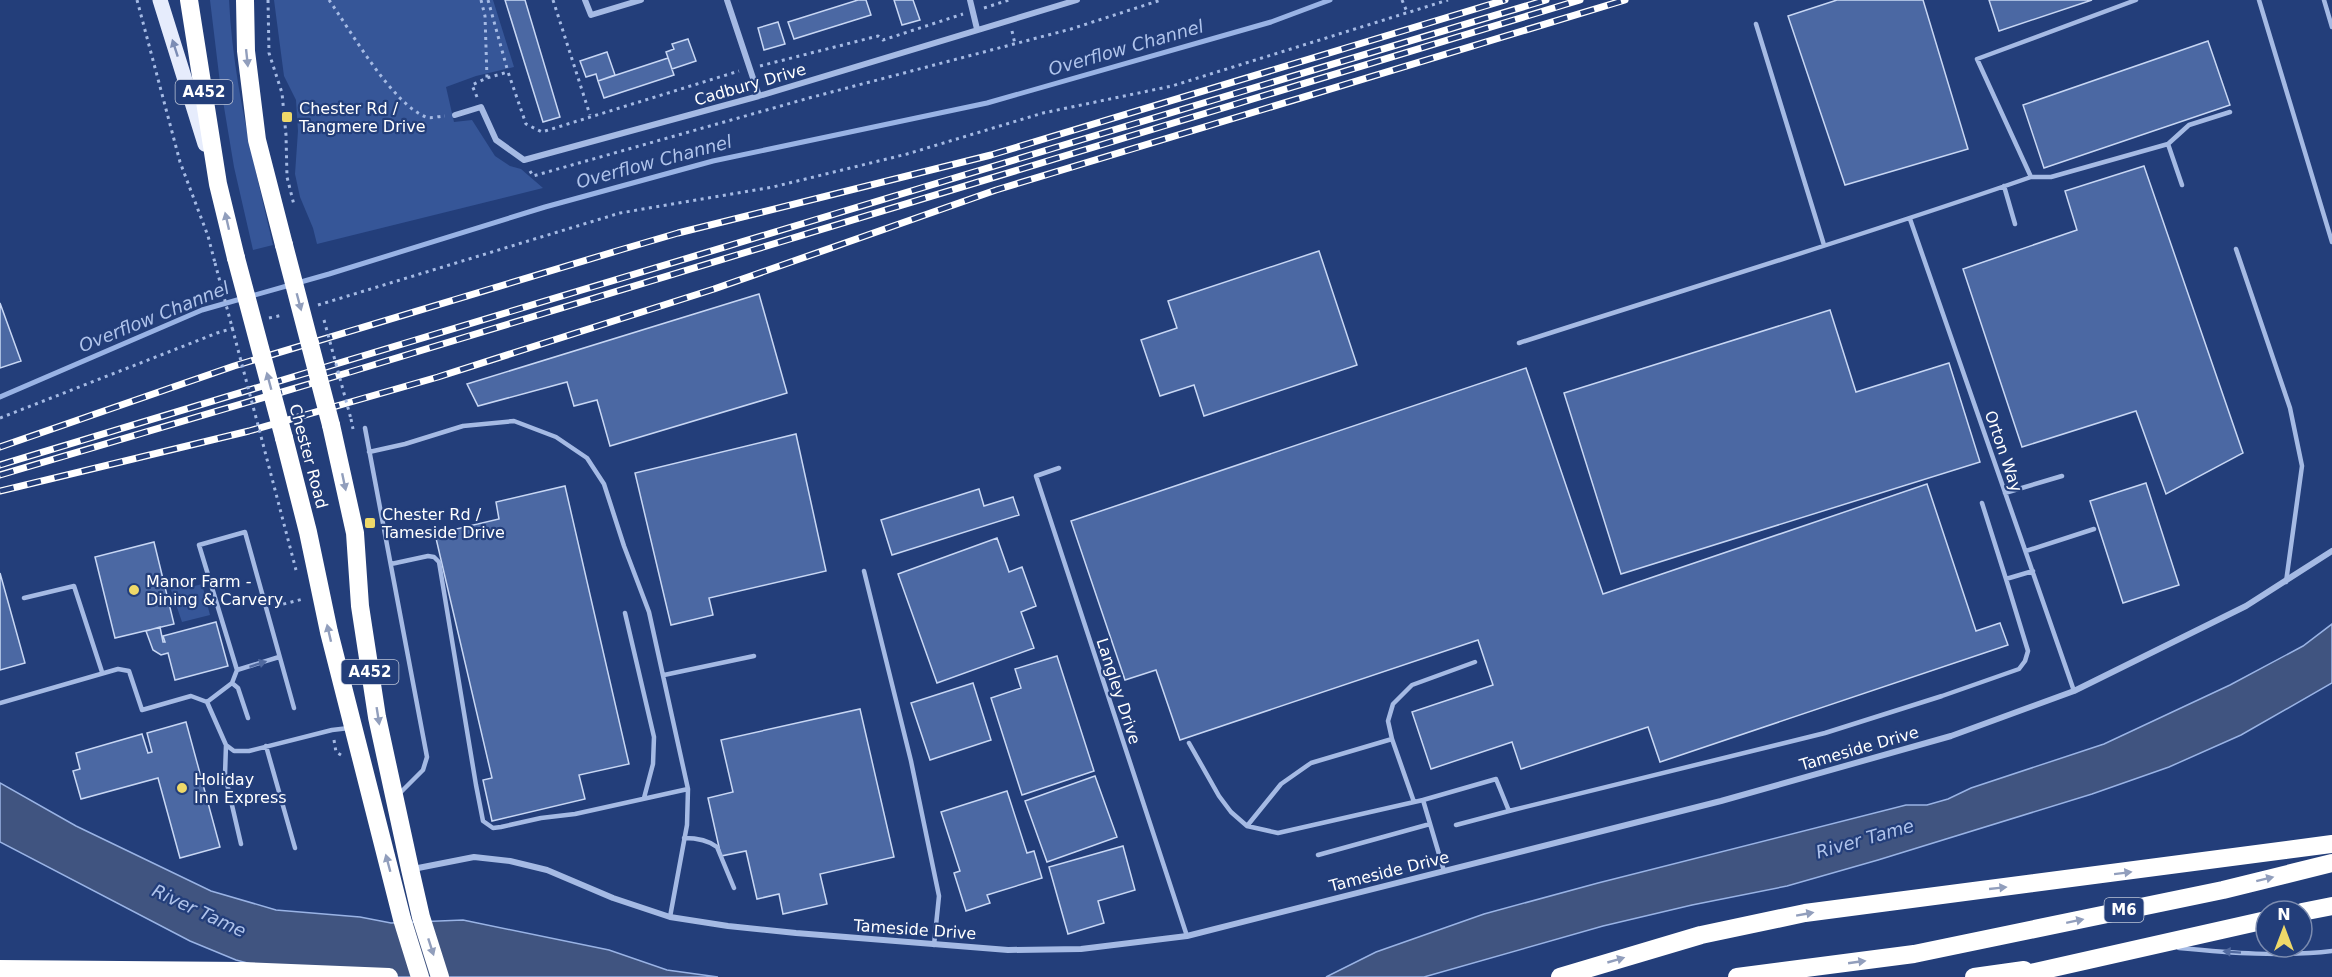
<svg xmlns="http://www.w3.org/2000/svg" width="2332" height="977" font-family="'DejaVu Sans',sans-serif">
	<style>
		.green { fill: #365698 }
		.water { fill: #405480; stroke: #99b3e5; stroke-width: 1.5 }
		.lines { fill: none; stroke-linecap: round; stroke-linejoin: round }
		.stream { stroke: #99b3e5; stroke-width: 5 }
		.building { fill: #4b68a3; stroke: #c8d7f4; stroke-width: 1.5 }
		.path { stroke: #a5bae4; stroke-width: 3; stroke-dasharray: 3 4.5; stroke-linecap: butt }
		.lane { stroke: #a5bae4; stroke-width: 4.5 }
		.street { stroke: #a5bae4; stroke-width: 6 }
		.primary { stroke: #e6ecfc; stroke-width: 15 }
		.highway { stroke: #fff; stroke-width: 18 }
		.rail-casing { stroke: #fff; stroke-width: 7 }
		.rail { stroke: #233e7a; stroke-width: 4.5; stroke-dasharray: 14; stroke-linecap: butt }
		.path-bridge { stroke: #a5bae4; stroke-width: 3; stroke-dasharray: 3 4.5; stroke-linecap: butt }
		.highway-bridge { stroke: #fff; stroke-width: 18 }
		.oneway { fill: #7b8cb4 }
		.oneway2 { fill: #919ebc }
		.oneway3 { fill: #50699f }
		.poi-dot { fill: #efd969; stroke: #233e7a; stroke-width: 2 }
		.labels { text-anchor: middle; stroke-width: 4.5; stroke-linejoin: round; paint-order: stroke }
		.shield { fill: #233e7a; stroke: #bdc5d7; stroke-width: 1.5 }
		.shield-label { font-size: 15px; font-weight: bold; fill: #fff }
		.street-label { font-size: 16px; fill: #fff; stroke: #233e7a }
		.poi-label { font-size: 16px; fill: #fff; stroke: #233e7a; text-anchor: start }
		.water-label { font-size: 18px; font-style: italic; fill: #b0c4ec; stroke: #233e7a }
	</style>
	<rect width="100%" height="100%" fill="#233e7a"/>
	<path class="green" d="M210,0H229C233,83 254,164 273,245L253,250L234,167L220,83Z
		M274,0H493L514,67L476,76L446,87L454,122L472,120L495,156L510,166L521,169L543,188L317,244L313,228L300,197L295,174L298,131L296,100L284,76Z
		M184,577L187,588L202,584L210,615L182,622L168,581Z"/>
	<path class="water" d="M2332,624V683L2241,735L2169,767L2092,794L1878,860L1787,886L1692,905L1603,926L1424,977H1326L1376,952L1484,914L1598,883L1906,805H1927L1948,799L1971,788L2104,744L2230,685L2303,646Z
		M0,783L76,826L211,891L276,910L360,917L391,923L463,920L609,950L667,970L718,977H301L236,960L190,941L0,842Z"/>
	<g class="lines">
		<path class="stream" d="M0,397L202,310L329,274L545,207L713,161L987,103L1271,22L1330,0"/>
	</g>
	<path class="building" d="M505,0H525L560,117L543,122Z
		M858,0H866L871,15L794,39L788,22Z
		M894,0H913L920,20L902,25Z
		M1837,0H1923L1968,149L1845,185L1788,16Z
		M1989,0H2092L1999,31Z
		M778,22L785,44L764,50L758,28Z
		M688,39L696,61L672,69L666,52L674,49L672,44Z
		M2208,41L2230,105L2044,168L2023,105Z
		M607,52L615,75L598,81L596,74L586,77L580,61Z
		M668,58L674,75L604,98L598,81Z
		M2144,166L2243,453L2166,494L2136,411L2022,447L1963,269L2077,230L2065,191Z
		M1319,251L1357,365L1204,416L1194,385L1160,396L1141,340L1177,328L1168,301Z
		M759,294L787,393L610,446L597,400L574,406L567,382L478,406L467,384Z
		M0,303L21,361L0,368Z
		M1830,310L1856,392L1949,363L1980,462L1621,574L1564,393Z
		M1526,368L1603,594L1927,484L1976,631L2000,623L2008,645L1660,762L1648,727L1521,769L1512,742L1431,769L1412,712L1493,685L1478,640L1180,740L1156,670L1125,680L1071,521Z
		M796,434L826,571L709,598L713,615L671,625L635,473Z
		M2146,483L2179,585L2123,603L2090,501Z
		M565,486L629,764L579,775L585,799L492,821L483,780L492,778L435,534L499,519L496,502Z
		M979,489L984,506L1013,497L1019,515L892,555L881,520Z
		M997,538L1009,572L1022,567L1036,606L1021,612L1034,648L937,683L898,574Z
		M154,542L174,624L115,638L95,557Z
		M0,573L25,663L0,670Z
		M216,622L228,666L175,680L168,653L161,655L153,650L146,631L160,627L163,642H165L163,636Z
		M1057,656L1094,771L1022,795L991,698L1021,688L1015,669Z
		M973,683L991,740L930,760L911,703Z
		M860,709L894,857L820,874L827,904L783,914L779,894L757,899L746,851L721,856L708,798L733,792L721,740Z
		M186,722L220,847L180,858L158,778L81,799L73,771L80,769L76,753L142,734L148,753L152,752L147,733Z
		M1095,776L1117,837L1047,862L1025,801Z
		M1007,791L1027,853L1034,851L1042,878L987,895L990,903L966,911L954,873L960,871L941,812Z
		M1123,846L1135,890L1098,901L1104,923L1068,934L1049,867Z"/>
	<g class="lines">
		<path class="path" d="M137,0L180,162L208,236L215,263
			M268,0L269,53L282,93L286,135L287,177L294,205
			M329,0C351,31 392,104 426,117C431,119 439,116 445,116
			M481,0L485,16L487,78
			M488,0L508,72
			M553,0L590,115
			M1402,0L1407,12
			M984,8L1009,0
			M1012,31L1015,44
			M760,66L878,36L883,40L963,14
			M477,97L472,85L487,78L508,72L526,124L542,132L739,71
			M530,171L533,176L809,98L1071,29L1161,0
			M318,305L620,213L773,187L907,154L1043,113L1172,86L1448,0
			M269,318L283,315
			M0,418L217,333L237,327
			M351,419L353,429
			M263,444L296,570
			M276,606L303,599
			M334,740L336,752L341,755"/>
		<path class="lane" d="M2259,0L2332,242
			M2324,0L2332,27
			M1756,24L1824,245
			M2168,144L2182,185
			M2031,177H2051L2168,144L2189,125L2230,112
			M2004,186L2015,224
			M1910,219L2074,691
			M2236,249L2290,408L2302,466L2286,582
			M1519,343C1689,288 1862,236 2031,177L1977,59L2136,0
			M365,428L427,757L423,770L398,795
			M369,452L405,444L463,426L514,421L556,437L587,458L604,484L624,546L649,612L688,789L687,825L670,917
			M1059,468L1036,476L1187,936
			M2005,493L2062,476
			M1982,503L2006,579
			M2026,551L2094,529
			M391,564L428,556L434,557L439,562L476,785L483,821L493,828L501,827L541,818L575,814L688,789
			M864,571L911,761L939,896L934,945
			M24,598L74,586L102,672
			M625,613L654,737L653,764L644,798
			M237,670L279,657
			M664,675L754,656
			M232,683L238,688L248,718
			M207,702L232,683L237,670L199,545L245,532L294,708
			M0,703L118,669L129,671L142,710L191,696L207,702L226,745L234,751H249L332,730L349,728
			M1189,743L1219,796L1231,812L1247,826L1278,833L1423,800L1444,871
			M226,745L225,775L241,844
			M266,746L295,848
			M1423,800L1496,779L1509,811L1825,733L1942,696L2019,669L2025,661L2028,651L2006,579L2033,571
			M1414,802L1392,739L1388,721L1393,704L1412,685L1475,662
			M1456,825L1509,811
			M1247,826L1281,784L1311,763L1392,739
			M684,838C696,838 708,840 717,847L734,888
			M1318,855L1430,824
			M2179,948C2231,953 2281,957 2332,951"/>
		<path class="street" d="M585,0L591,15L641,0
			M727,0L759,96
			M970,0L977,29
			M455,115L481,107L496,140L524,160L759,96L1077,0
			M413,869L474,857L510,861L547,870L613,898L670,917L728,926L796,933L1008,950L1081,949L1187,936L1721,801L1951,736L2074,691L2246,606L2332,551"/>
		<path class="primary" d="M160,0L205,144"/>
		<path class="highway" d="M189,0L218,184L236,258
			M245,0L246,51L257,140L284,245
			M331,425L355,533L360,606L377,717L410,869L421,917L440,977
			M284,438L308,532L329,632L402,919L420,977
			M2302,912L2332,906
			M0,969L243,971L389,977
			M1560,977L1701,935L1805,913L2332,844
			M1737,977L1914,954L2223,890L2332,863
			M1974,977L2024,970
			M2013,977L2266,920"/>
		<g class="rail-casing">
			<path id="rail" d="M0,447L234,366L620,250L678,233L991,155L1505,0
				M0,465L1546,0
				M0,475L350,372L1580,0
				M0,491L249,431L438,377L714,289L996,190L1625,0"/>
		</g>
		<use href="#rail" class="rail"/>
		<path class="path-bridge" d="M215,263L263,444
			M324,320L351,419"/>
		<path class="highway-bridge" d="M284,245L331,425
			M236,258L284,438"/>
	</g>
	<defs><path id="oneway-solid" d="M-6-.8H1V-3.2L6.5 0L1 3.2V.8H-6Z" transform="scale(1.5)"/></defs>
	<use class="oneway" href="#oneway-solid" transform="translate(175 48) rotate(-108)"/>
	<g class="oneway2">
		<use href="#oneway-solid" transform="translate(247 58) rotate(84)"/>
		<use href="#oneway-solid" transform="translate(227 221) rotate(-103)"/>
		<use href="#oneway-solid" transform="translate(299 302) rotate(75)"/>
		<use href="#oneway-solid" transform="translate(269 381) rotate(-105)"/>
		<use href="#oneway-solid" transform="translate(344 482) rotate(78)"/>
		<use href="#oneway-solid" transform="translate(329 633) rotate(-103)"/>
		<use href="#oneway-solid" transform="translate(378 716) rotate(81)"/>
		<use href="#oneway-solid" transform="translate(388 863) rotate(-105)"/>
		<use href="#oneway-solid" transform="translate(2123 873) rotate(-7)"/>
		<use href="#oneway-solid" transform="translate(2265 879) rotate(-14)"/>
		<use href="#oneway-solid" transform="translate(1998 888) rotate(-6)"/>
		<use href="#oneway-solid" transform="translate(1805 914) rotate(-10)"/>
		<use href="#oneway-solid" transform="translate(2075 921) rotate(-12)"/>
		<use href="#oneway-solid" transform="translate(431 947) rotate(72)"/>
		<use href="#oneway-solid" transform="translate(1616 960) rotate(-16)"/>
		<use href="#oneway-solid" transform="translate(1857 962) rotate(-8)"/>
	</g>
	<g class="oneway3">
		<use href="#oneway-solid" transform="translate(258 664) rotate(-18)"/>
		<use href="#oneway-solid" transform="translate(2232 952) rotate(-176)"/>
	</g>
	<g class="poi-dot">
		<rect x="281" y="111" width="12" height="12" rx="3"/>
		<rect x="364" y="517" width="12" height="12" rx="3"/>
		<circle cx="134" cy="590" r="6"/>
		<circle cx="182" cy="788" r="6"/>
	</g>
	<g class="labels">
		<g class="shield">
			<rect x="175.5" y="80" width="57" height="24" rx="4.5"/>
			<rect x="341.5" y="660" width="57" height="24" rx="4.5"/>
			<rect x="2104.5" y="898" width="39" height="24" rx="4.5"/>
		</g>
		<g class="shield-label">
			<text x="204" y="97">A452</text>
			<text x="370" y="677">A452</text>
			<text x="2124" y="915">M6</text>
		</g>
		<g class="street-label">
			<text transform="translate(750 84) rotate(-16)" y="6">Cadbury Drive</text>
			<text transform="translate(2004 451) rotate(71)" y="6">Orton Way</text>
			<text transform="translate(309 456) rotate(75)" y="6">Chester Road</text>
			<text transform="translate(1119 691) rotate(72)" y="6">Langley Drive</text>
			<text transform="translate(1859 748) rotate(-16)" y="6">Tameside Drive</text>
			<text transform="translate(1389 871) rotate(-14)" y="6">Tameside Drive</text>
			<text transform="translate(915 929) rotate(4)" y="6">Tameside Drive</text>
		</g>
		<g class="poi-label">
			<text x="299" y="114">Chester Rd /<tspan x="299" dy="18">Tangmere Drive</tspan></text>
			<text x="382" y="520">Chester Rd /<tspan x="382" dy="18">Tameside Drive</tspan></text>
			<text x="146" y="587">Manor Farm -<tspan x="146" dy="18">Dining &amp; Carvery</tspan></text>
			<text x="194" y="785">Holiday<tspan x="194" dy="18">Inn Express</tspan></text>
		</g>
		<g class="water-label">
			<text transform="translate(1126 48) rotate(-16)" y="6">Overflow Channel</text>
			<text transform="translate(654 162) rotate(-15)" y="6">Overflow Channel</text>
			<text transform="translate(154 317) rotate(-22)" y="6">Overflow Channel</text>
			<text transform="translate(1865 839) rotate(-16)" y="6">River Tame</text>
			<text transform="translate(199 911) rotate(25)" y="6">River Tame</text>
		</g>
	</g>
	<g transform="translate(2284 929)"><circle r="28" fill="#233e7a" stroke="#7b8baf" stroke-width="1.5"/>
	<path d="M0-4.5L10 22L0 15L-10 22Z" fill="#efd969"/>
	<text y="-9" font-size="16" font-weight="bold" text-anchor="middle" fill="#ffffff">N</text>
	</g>
</svg>
